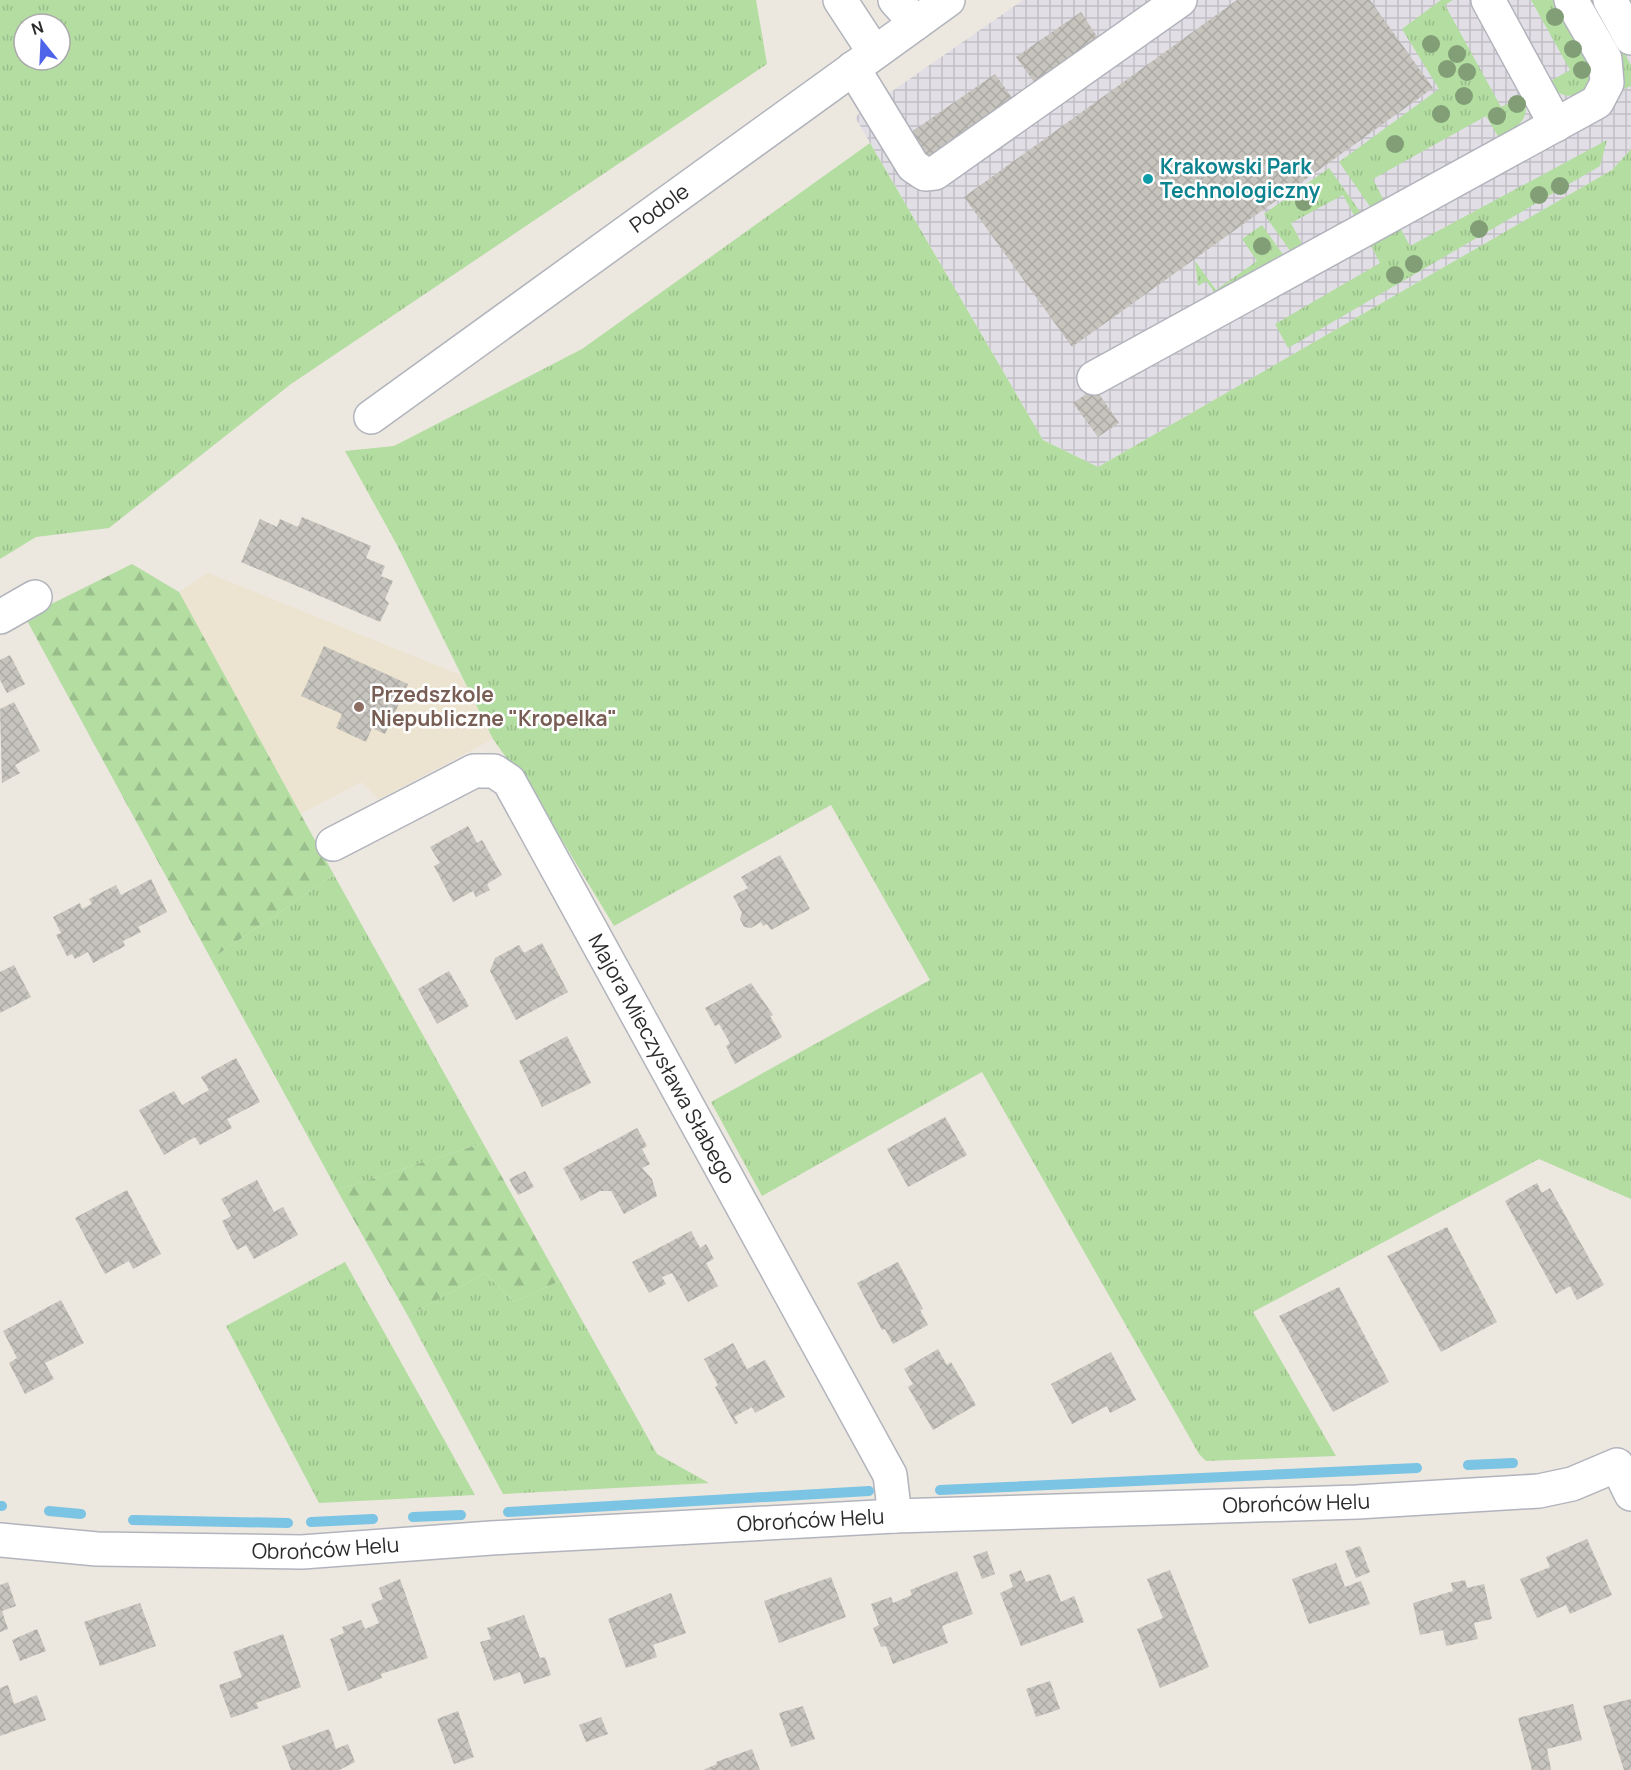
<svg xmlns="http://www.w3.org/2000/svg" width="1631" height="1770" font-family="Manrope,sans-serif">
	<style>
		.industrial { fill: url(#industrial-grid) }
		.education { fill: #ece4d0 }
		.grass { fill: url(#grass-tufts); fill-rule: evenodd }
		.forest { fill: url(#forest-firs) }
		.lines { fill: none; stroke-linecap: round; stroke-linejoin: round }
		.stream { stroke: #7cc4e4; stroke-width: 10 }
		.building { fill: url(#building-cross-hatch) }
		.minor-casing { stroke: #b2b4bd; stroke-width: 36 }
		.minor { stroke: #fff; stroke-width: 33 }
		.tree { fill: #829e76 }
		.culture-dot { fill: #0f9aa8; stroke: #fff; stroke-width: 2 }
		.education-dot { fill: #8d6e63; stroke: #fff; stroke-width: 2 }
		.labels { text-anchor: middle; stroke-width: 5; stroke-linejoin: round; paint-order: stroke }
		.culture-label { font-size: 21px; font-weight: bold; fill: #0d838f; stroke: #fff; text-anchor: start }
		.street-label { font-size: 21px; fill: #2b2b2b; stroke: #fff }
		.education-label { font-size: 21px; font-weight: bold; fill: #785e54; stroke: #fff; text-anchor: start }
	</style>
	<defs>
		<pattern id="industrial-grid" width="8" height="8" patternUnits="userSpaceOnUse" patternTransform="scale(1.5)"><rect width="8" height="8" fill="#e1dfe5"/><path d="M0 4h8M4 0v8" fill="none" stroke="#c1c0c5"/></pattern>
		<pattern id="grass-tufts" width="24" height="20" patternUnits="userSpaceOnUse" patternTransform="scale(1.5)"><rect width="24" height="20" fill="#b3dda1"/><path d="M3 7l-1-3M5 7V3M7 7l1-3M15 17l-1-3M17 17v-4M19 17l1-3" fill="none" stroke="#9abe8b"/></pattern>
		<pattern id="forest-firs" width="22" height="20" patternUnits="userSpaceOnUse" patternTransform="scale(1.5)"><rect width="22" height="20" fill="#b3dda1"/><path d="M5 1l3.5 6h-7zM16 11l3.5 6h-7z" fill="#9abe8b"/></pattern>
		<pattern id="building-cross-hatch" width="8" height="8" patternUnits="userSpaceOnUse" patternTransform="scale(1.5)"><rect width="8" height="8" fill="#c7c4be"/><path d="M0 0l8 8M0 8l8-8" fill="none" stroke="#aba9a3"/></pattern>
	</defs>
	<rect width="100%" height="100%" fill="#ece7df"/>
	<path class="industrial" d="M1023,0H1595L1631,52V149L1612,170L1098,467L1043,440L855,117Z"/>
	<path class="education" d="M208,573L460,675L493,739L379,799L361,782L300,814L179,592Z"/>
	<path class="grass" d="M0,0H756L767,64L291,384L109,528L36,537L0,559ZM24,24H60V60H24Z
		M1441,0H1453L1445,5L1501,107L1524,96C1531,120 1518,127 1499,138L1486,116L1373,179L1384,201L1371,208L1339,162L1439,89L1402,29Z
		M1531,0H1558L1594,70C1585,96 1569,106 1547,83L1570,70Z
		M1582,0H1595L1631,65V86L1614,93Z
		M1607,140L1600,166L1288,348L1275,324L1380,263L1368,240L1398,224L1410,246Z
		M870,143L1043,440L1098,467L1612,170L1631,149V1199L1539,1159L1253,1312L1336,1456L1206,1461L1199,1454L982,1072L762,1196L711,1102L930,980L831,805L614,926L548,817L493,739L397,545L345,451L394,446L582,349Z
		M1329,168L1361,213L1355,217L1343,195L1291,223L1303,246L1291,252L1264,214Z
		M1262,225L1284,256L1216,294L1206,281L1198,286L1195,261L1216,290L1257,261L1242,239Z
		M334,875L483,1143L337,1190L211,959Z
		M345,1262L475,1495L319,1503L226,1326Z
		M485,1273L514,1302L560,1281L657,1454L709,1483L503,1494L408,1316Z"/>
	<path class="forest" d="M132,564L179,592L334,875L211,959L25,617Z
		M483,1143L560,1281L514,1302L485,1273L408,1316L337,1190Z"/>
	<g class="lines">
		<path class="stream" d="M1468,1465L1513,1463
			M940,1490L1417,1468
			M0,1506H2
			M49,1511L81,1514
			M508,1512L869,1491
			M413,1517L461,1515
			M133,1520L288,1523
			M311,1522L373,1519"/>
	</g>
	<path class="building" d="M1237,0H1370L1433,88L1072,347L964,197Z
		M1081,12L1098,38L1034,82L1016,57Z
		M995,74L1013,99L928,159L910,133Z
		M1095,388L1119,423L1098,437L1073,403Z
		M302,517L371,546L366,558L385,566L381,576L393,581L385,599L389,603L380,622L241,562L260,519L277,527L280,519L298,527Z
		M324,646L408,684L385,734L372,728L366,742L336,728L342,714L301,696Z
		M10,655L25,684L7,693L0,680V660Z
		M14,702L40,751L15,765L20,773L2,783L0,709Z
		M468,826L477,843L482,840L502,875L487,884L490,890L476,897L473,891L453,902L434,866L440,863L430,847Z
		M780,855L810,909L771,930L767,924L763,926L761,922L751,928L744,927L740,919L742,913L733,896L748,888L741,877Z
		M151,879L167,912L138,927L141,932L123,941L125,946L93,963L88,952L75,959L72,954L67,956L56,935L61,933L53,917L80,903L82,909L92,904L89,899L116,885L121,895Z
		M542,943L568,992L516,1020L490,971L495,958L519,945L524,953Z
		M14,965L31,997L0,1013V972Z
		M449,971L469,1006L437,1024L418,989Z
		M751,983L773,1015L770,1016L782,1037L735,1064L726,1046L730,1043L719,1024L715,1026L705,1008Z
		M567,1036L591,1083L542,1107L519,1061Z
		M236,1058L260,1102L227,1119L232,1128L200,1145L195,1137L164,1155L139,1110L174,1091L182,1105L209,1090L201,1077Z
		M945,1117L967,1155L908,1187L887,1149Z
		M637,1128L647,1146L642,1149L650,1164L642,1168L652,1179L657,1196L624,1214L611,1191H600L581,1201L563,1168Z
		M525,1171L534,1187L518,1195L509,1179Z
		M257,1180L274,1212L283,1207L298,1235L254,1259L246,1245L237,1250L222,1221L231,1216L221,1199Z
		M1537,1183L1542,1193L1550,1188L1604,1285L1577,1300L1570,1286L1556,1294L1505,1201Z
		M127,1190L161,1254L133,1269L129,1261L105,1274L75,1218Z
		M1447,1227L1497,1322L1441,1352L1387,1256Z
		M691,1231L700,1248L706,1244L714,1259L706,1263L718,1286L688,1302L672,1273L662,1277L666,1284L649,1293L632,1262Z
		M898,1262L923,1309L920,1310L928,1325L893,1344L885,1329L882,1330L857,1283Z
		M1339,1287L1389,1382L1333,1412L1279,1316Z
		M61,1300L84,1343L45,1363L54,1379L25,1394L9,1363L17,1358L3,1331Z
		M733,1343L747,1369L765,1360L785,1397L755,1413L752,1407L734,1417L738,1423L735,1424L715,1387L718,1385L704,1359Z
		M938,1349L947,1365L951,1362L976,1405L933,1430L908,1387L913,1384L904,1369Z
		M1111,1352L1136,1400L1110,1413L1107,1406L1072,1424L1051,1384Z
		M1587,1539L1612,1595L1570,1614L1566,1605L1537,1618L1520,1579L1550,1567L1546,1557Z
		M1360,1546L1370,1572L1356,1578L1345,1551Z
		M987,1551L995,1574L982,1579L973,1556Z
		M1336,1563L1345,1587L1361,1581L1370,1604L1309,1624L1292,1579Z
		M1021,1570L1026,1582L1050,1574L1061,1602L1074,1596L1084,1622L1021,1646L1000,1593L1013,1587L1009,1575Z
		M1170,1570L1209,1667L1160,1688L1137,1629L1163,1618L1147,1579Z
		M957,1571L973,1614L942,1626L948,1643L893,1664L886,1646L881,1647L873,1628L879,1625L871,1604L891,1597L893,1603L912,1595L910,1590Z
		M831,1577L846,1617L779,1643L764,1601Z
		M400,1579L428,1658L381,1674L382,1678L348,1691L330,1639L344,1633L342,1627L361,1620L365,1629L379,1623L371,1604L383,1599L379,1588Z
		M1465,1580L1467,1588L1484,1584L1492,1619L1474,1623L1478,1639L1446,1646L1443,1630L1420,1635L1413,1603L1453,1591L1451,1583Z
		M8,1582L16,1606L2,1611L8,1629L0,1632V1585Z
		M671,1593L686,1633L653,1645L657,1657L626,1668L608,1619Z
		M140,1603L156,1646L100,1666L84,1622Z
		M524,1615L540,1658L545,1657L551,1675L524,1684L520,1672L494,1681L480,1642L491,1639L487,1628Z
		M37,1629L46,1651L20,1661L12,1640Z
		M283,1634L301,1687L256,1703L259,1708L231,1718L219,1685L242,1677L233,1652Z
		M1050,1681L1060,1709L1036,1717L1026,1689Z
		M8,1685L14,1704L37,1695L46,1720L0,1736V1688Z
		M1631,1699V1770H1624L1603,1706Z
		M1573,1704L1582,1740L1547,1749L1551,1770H1532L1518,1718Z
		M803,1706L815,1739L791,1747L779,1713Z
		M458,1711L474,1757L454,1764L437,1719Z
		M601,1717L608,1734L586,1742L579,1725Z
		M329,1729L336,1749L348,1744L355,1762L339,1770H291L282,1746Z
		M752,1749L760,1770H703L717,1764L716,1762Z"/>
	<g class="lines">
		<g class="minor-casing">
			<g id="minor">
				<path d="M840,0L874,52"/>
				<path d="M895,0L916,23"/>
				<path d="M1488,0L1556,125"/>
				<path d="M1610,0L1631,38"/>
				<path d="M853,68L913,166L925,174L935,173L1180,0"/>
				<path d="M1094,378L1597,102L1607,83L1605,59L1571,0"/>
				<path id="s1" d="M371,417L948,0"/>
				<path d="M0,617L35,597"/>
				<path id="s2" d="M333,844L474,771H494L509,781L890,1475L895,1516"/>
				<path id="s3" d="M0,1540L97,1549L302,1552L491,1538L895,1516L1357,1502L1539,1491L1572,1484L1617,1465L1631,1494"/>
			</g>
		</g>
		<use href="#minor" class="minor"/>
	</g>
	<g class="tree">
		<circle cx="1555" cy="17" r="9"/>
		<circle cx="1431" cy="44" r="9"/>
		<circle cx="1573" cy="49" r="9"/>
		<circle cx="1457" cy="54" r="9"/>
		<circle cx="1447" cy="69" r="9"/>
		<circle cx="1582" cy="70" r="9"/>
		<circle cx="1467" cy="72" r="9"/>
		<circle cx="1464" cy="96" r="9"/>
		<circle cx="1517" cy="104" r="9"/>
		<circle cx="1441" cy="114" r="9"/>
		<circle cx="1497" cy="116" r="9"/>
		<circle cx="1395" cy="144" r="9"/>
		<circle cx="1560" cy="186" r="9"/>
		<circle cx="1539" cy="195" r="9"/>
		<circle cx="1304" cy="202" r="9"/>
		<circle cx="1479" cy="229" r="9"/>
		<circle cx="1262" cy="246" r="9"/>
		<circle cx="1414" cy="264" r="9"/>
		<circle cx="1395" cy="275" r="9"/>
	</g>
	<circle class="culture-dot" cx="1148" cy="179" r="6"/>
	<circle class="education-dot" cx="359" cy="707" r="6"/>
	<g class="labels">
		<g class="culture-label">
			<text x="1160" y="174">Krakowski Park<tspan x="1160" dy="24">Technologiczny</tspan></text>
		</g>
		<g class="street-label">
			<text dy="7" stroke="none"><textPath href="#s1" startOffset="356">Podole</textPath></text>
			<text dy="7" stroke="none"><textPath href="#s2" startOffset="514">Majora Mieczysława Słabego</textPath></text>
			<text dy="7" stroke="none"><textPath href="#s3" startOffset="1298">Obrońców Helu</textPath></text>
			<text dy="7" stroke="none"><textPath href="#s3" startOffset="812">Obrońców Helu</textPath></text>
			<text dy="7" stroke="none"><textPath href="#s3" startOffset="326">Obrońców Helu</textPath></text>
		</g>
		<g class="education-label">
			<text x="371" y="702">Przedszkole<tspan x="371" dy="24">Niepubliczne "Kropelka"</tspan></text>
		</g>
	</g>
	<g transform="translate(42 42) rotate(342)"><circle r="28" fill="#ffffff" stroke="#aaaaaa" stroke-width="1.5"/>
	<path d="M0-4.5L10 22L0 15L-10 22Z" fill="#4e65e9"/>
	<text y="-9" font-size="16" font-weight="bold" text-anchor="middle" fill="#2b2b2b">N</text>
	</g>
</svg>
